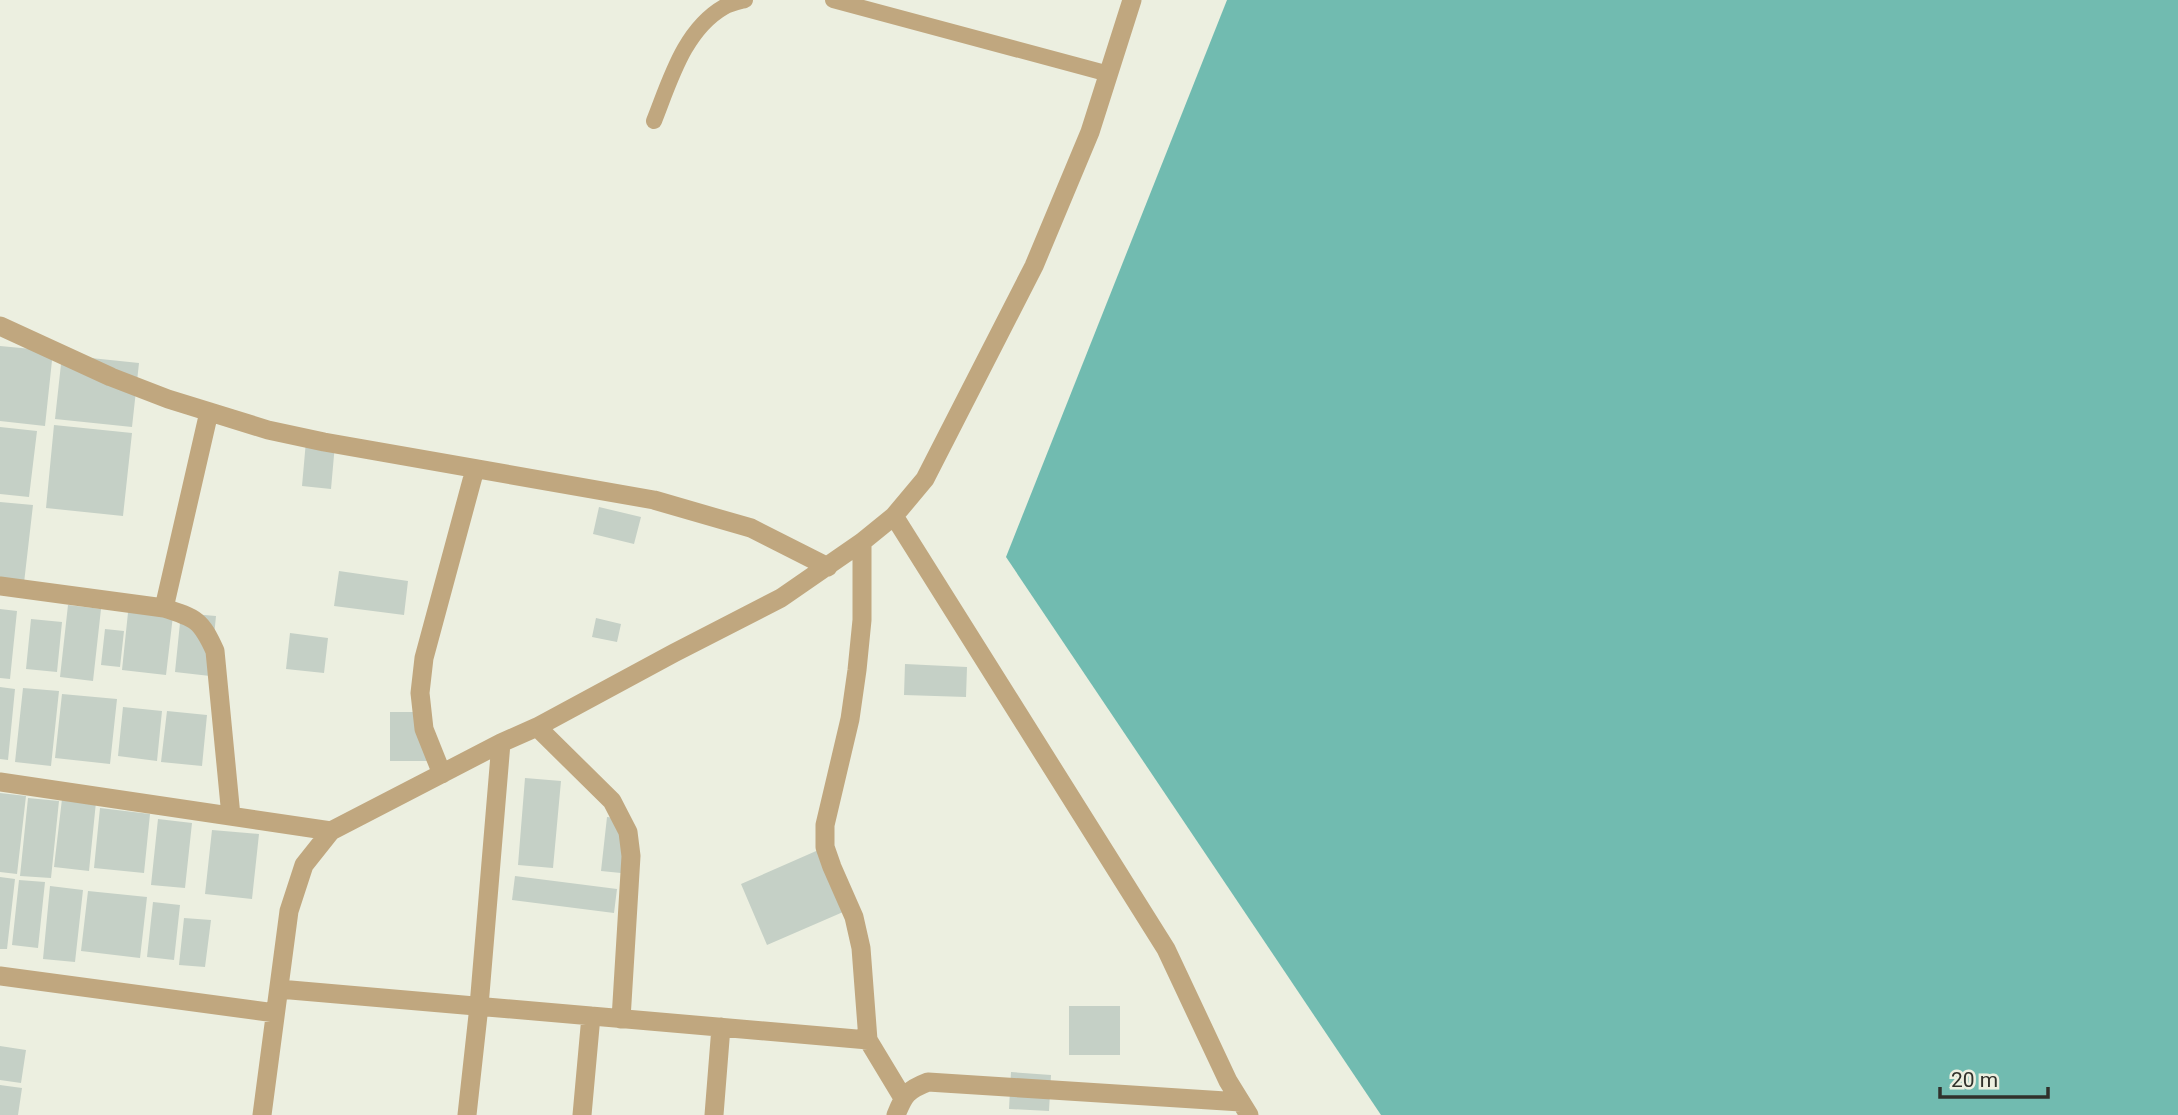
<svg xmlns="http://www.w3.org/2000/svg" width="2178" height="1115" font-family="Roboto,sans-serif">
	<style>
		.water { fill: #71bbb0 }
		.building { fill: #c5d0c6 }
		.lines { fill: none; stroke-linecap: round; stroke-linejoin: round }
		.service { stroke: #c0a77f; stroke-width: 16 }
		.minor { stroke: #c0a77f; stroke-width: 19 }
	</style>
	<rect width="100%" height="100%" fill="#ecefe0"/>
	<path class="water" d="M1227,0H2178V1115H1381L1006,557Z"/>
	<path class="building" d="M0,346L53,351L45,426L0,421Z
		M62,355L139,363L132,427L55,419Z
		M54,425L132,433L123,516L46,508Z
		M0,427L37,431L29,497L0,494Z
		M306,441L335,444L331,489L302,486Z
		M0,502L33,505L24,583L0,581Z
		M599,507L641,517L634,544L593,534Z
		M339,571L408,581L404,615L334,606Z
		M129,603L174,607L166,675L122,670Z
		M68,605L101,609L93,681L60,677Z
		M0,609L17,611L10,679L0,678Z
		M181,613L216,616L210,676L175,672Z
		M596,618L621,624L617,642L592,637Z
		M31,619L62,622L57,672L26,669Z
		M105,629L124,631L120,667L101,665Z
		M290,633L328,638L324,673L286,669Z
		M905,664L967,667L966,697L904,695Z
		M0,687L15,689L8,760L0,759Z
		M23,688L59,691L51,766L15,762Z
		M62,694L117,699L110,764L55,758Z
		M123,707L162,711L157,761L118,756Z
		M167,711L207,715L202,766L161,762Z
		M390,712H428L429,761H390Z
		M525,778L561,781L553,868L518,865Z
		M0,793L26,796L17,874L0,872Z
		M28,798L59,801L51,878L20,876Z
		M62,799L96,802L89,871L54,867Z
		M100,808L150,814L144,873L94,868Z
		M607,817L627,819L621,873L601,871Z
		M158,819L192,823L185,888L151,885Z
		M212,830L259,834L252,899L205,894Z
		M823,848L850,909L767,945L741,884Z
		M515,876L617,889L614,913L512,900Z
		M0,877L15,879L7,949H0Z
		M19,880L45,882L38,948L12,945Z
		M50,886L83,890L75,962L43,959Z
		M88,891L147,897L140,958L81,951Z
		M153,902L180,905L174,960L147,957Z
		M184,918L211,920L205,967L179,965Z
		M1069,1006H1120V1055H1069Z
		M0,1046L26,1050L21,1083L0,1080Z
		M1011,1072L1051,1075L1049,1111L1009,1109Z
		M0,1085L22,1088L18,1115H0Z"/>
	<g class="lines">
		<path class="service" d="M833,0L1109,74
			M654,121C670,81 684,30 724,7C730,4 738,2 745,0"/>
		<path class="minor" d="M0,326L111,377L168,399L268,430L324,442L654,500L751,528L828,567
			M894,516L1166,949L1228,1081L1249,1115
			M862,542V620L857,670L850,719L825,825V847L832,867L854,917L861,948L868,1040L903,1098
			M0,586L164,608C196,618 201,620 215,651L231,816
			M164,608L209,412
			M537,727L612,801L628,832L631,856L621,1019
			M442,774L424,729L420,693L424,658L475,469
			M0,782L331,831
			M0,976L275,1013
			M279,989L868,1040
			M262,1115L289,911L304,865L331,831L501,743L537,727L674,653L781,598L862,542L894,516L925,479L1034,266L1090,132L1132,0
			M467,1115L479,1006L501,743
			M582,1115L591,1016
			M714,1115L721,1027
			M896,1115C904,1095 907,1090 928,1082L1241,1102"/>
	</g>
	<path d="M1940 1087v10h108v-10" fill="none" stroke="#30312b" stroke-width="3.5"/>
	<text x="1951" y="1087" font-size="21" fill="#30312b" stroke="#ecefe0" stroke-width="5" paint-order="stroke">20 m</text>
</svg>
